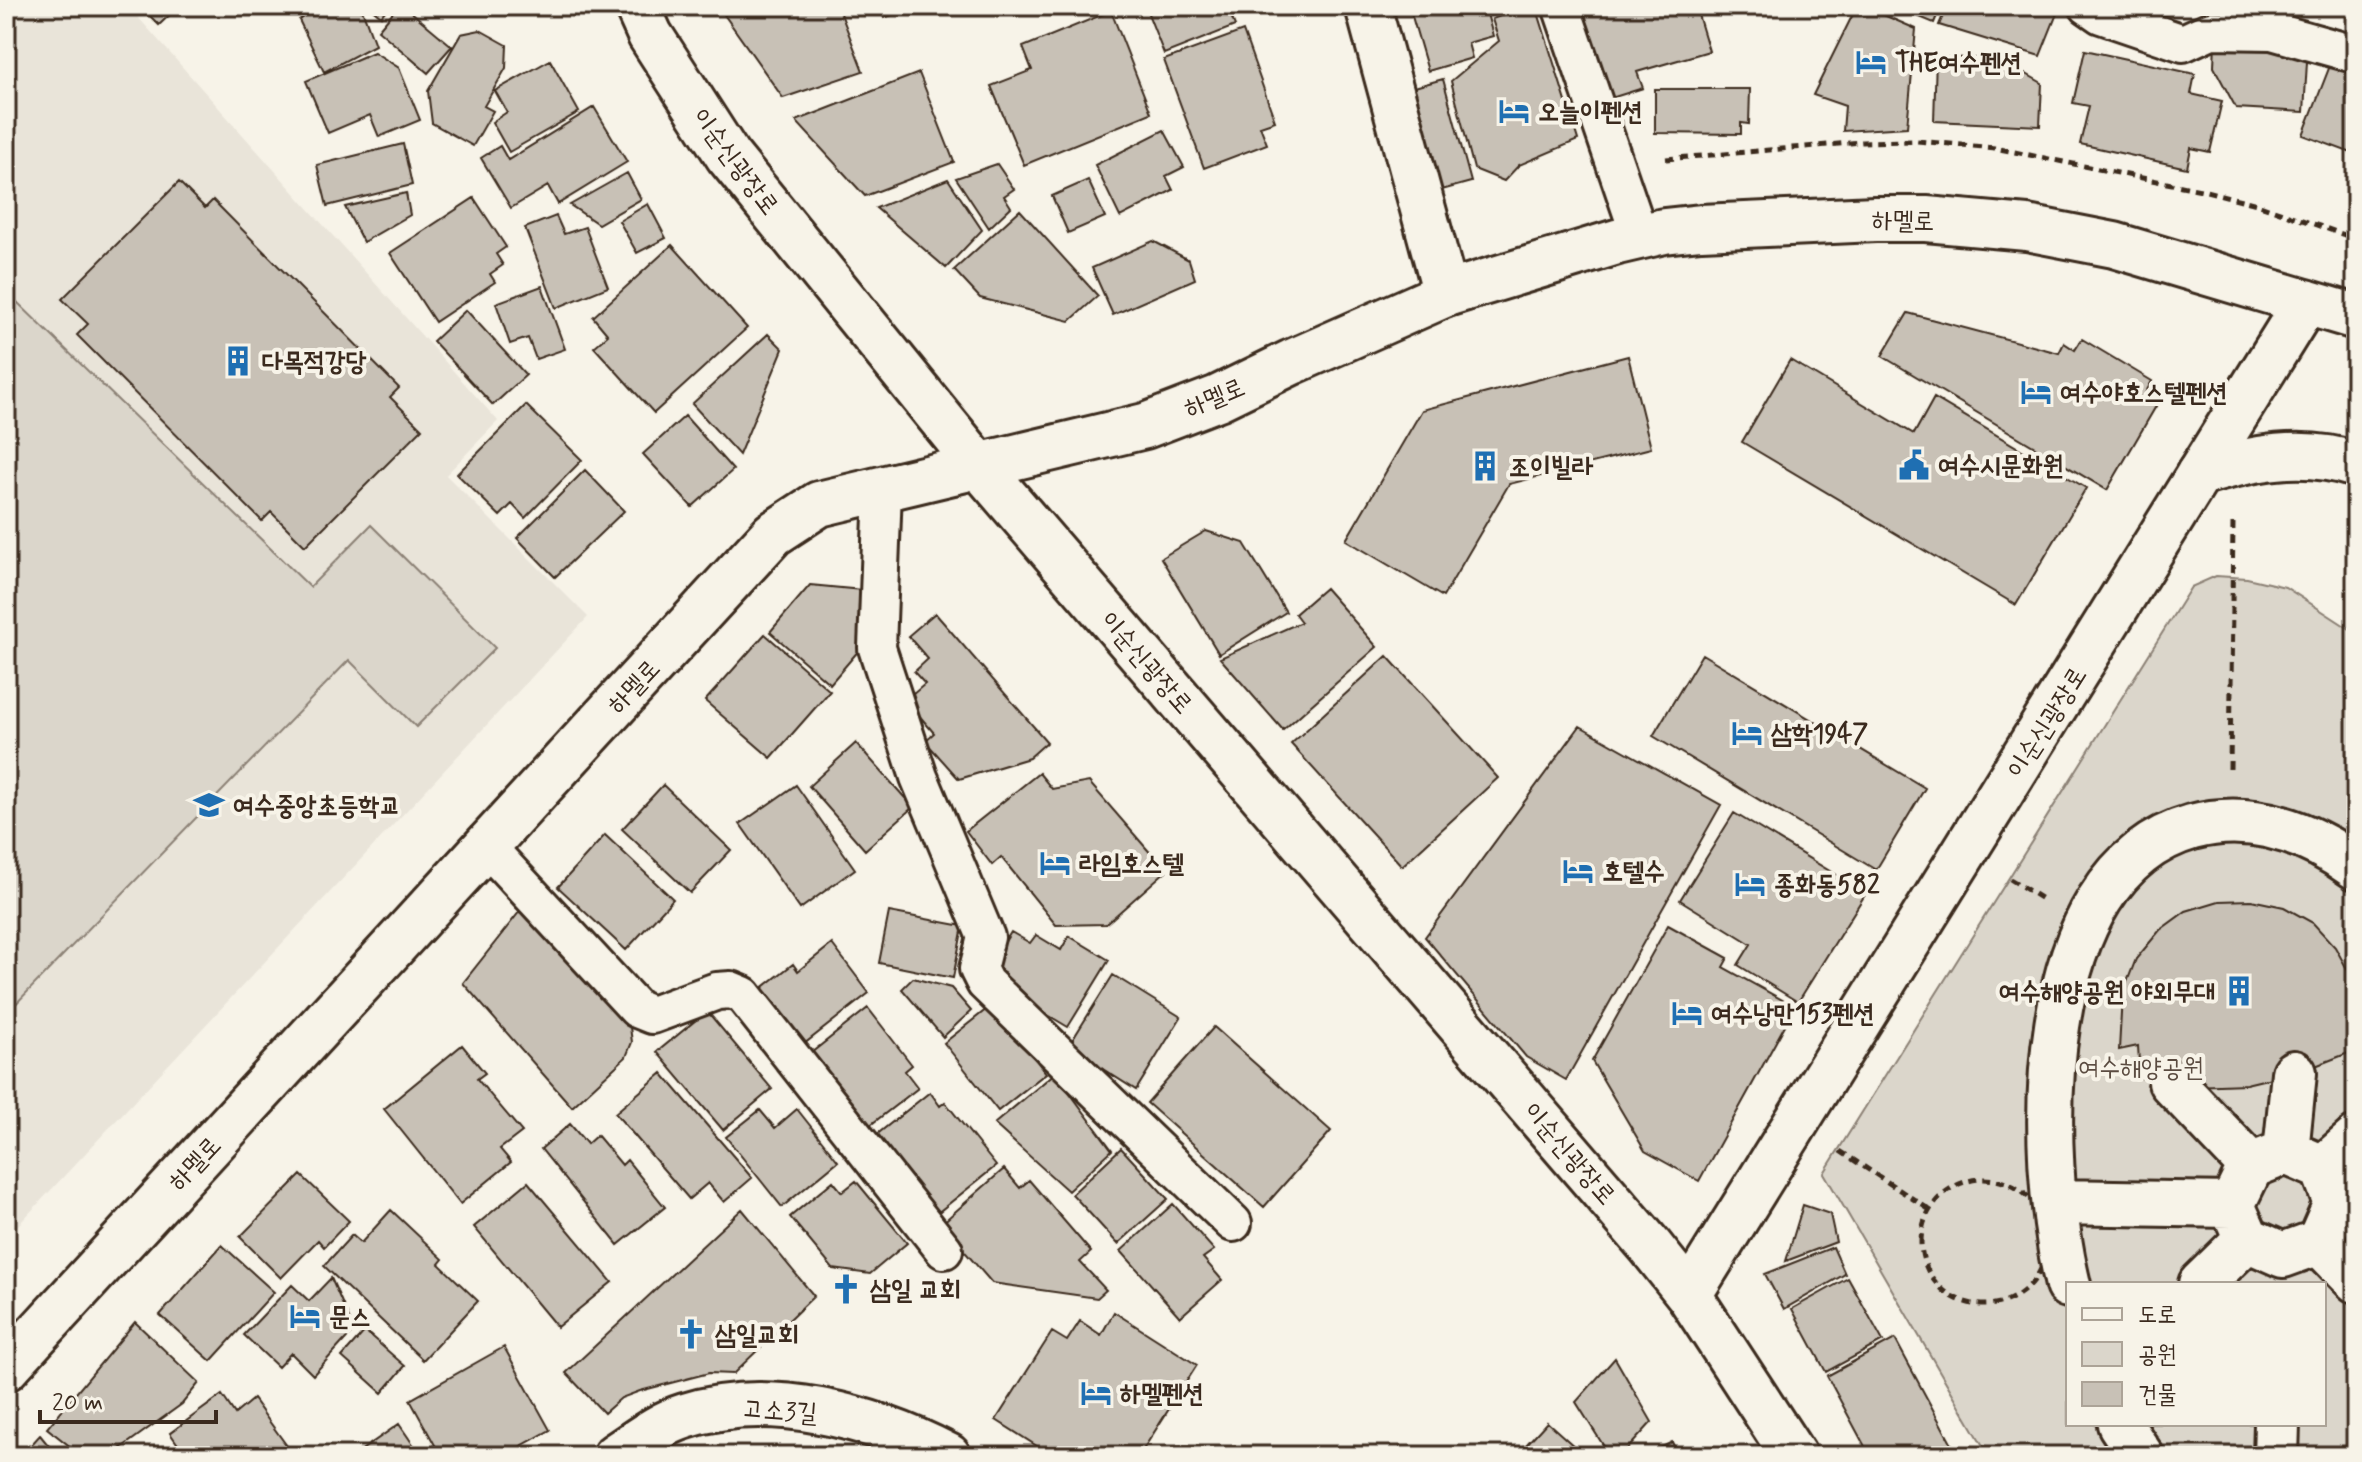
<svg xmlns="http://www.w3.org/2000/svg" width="2362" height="1462" font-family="Mynerve,'Poor Story',sans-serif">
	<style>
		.built { fill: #e9e4d9 }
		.green { fill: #dbd6cb; stroke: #8b8074; stroke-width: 2; fill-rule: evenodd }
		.building { fill: #c8c1b6; stroke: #3b2a1e; stroke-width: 2 }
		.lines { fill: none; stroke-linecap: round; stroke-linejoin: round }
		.service-casing { stroke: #3b2a1e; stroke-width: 42 }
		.pedestrian-casing { stroke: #3b2a1e; stroke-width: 50 }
		.minor-casing { stroke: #3b2a1e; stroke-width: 50 }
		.tertiary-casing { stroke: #3b2a1e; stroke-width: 50 }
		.path { stroke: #3b2a1e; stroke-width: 5; stroke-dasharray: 8 6; stroke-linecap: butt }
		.service { stroke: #f7f3e8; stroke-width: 36 }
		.pedestrian { stroke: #f7f3e8; stroke-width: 44 }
		.minor { stroke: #f7f3e8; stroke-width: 44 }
		.tertiary { stroke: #f7f3e8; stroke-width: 44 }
		.labels { text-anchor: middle; stroke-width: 8; stroke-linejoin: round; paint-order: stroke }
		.poi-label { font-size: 26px; font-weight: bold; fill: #3b2a1e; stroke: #f7f3e8; text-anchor: start }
		.street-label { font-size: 26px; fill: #3b2a1e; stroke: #f7f3e8 }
		.park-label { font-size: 26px; fill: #5b4c41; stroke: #f7f3e8 }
	</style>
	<rect width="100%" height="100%" fill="#f7f3e8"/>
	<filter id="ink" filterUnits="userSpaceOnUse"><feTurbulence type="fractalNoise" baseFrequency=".0125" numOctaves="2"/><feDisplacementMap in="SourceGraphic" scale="16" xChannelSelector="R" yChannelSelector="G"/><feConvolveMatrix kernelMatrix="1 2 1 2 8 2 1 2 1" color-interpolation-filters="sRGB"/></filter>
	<g filter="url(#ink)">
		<path class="built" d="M6,6H128L498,421L446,475L588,617L6,1238Z"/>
		<path class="green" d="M16,301L310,587L371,525L495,648L416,727L349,660L6,1014V312Z
			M2216,576L2247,578L2285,587L2356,633V1456H1989L1824,1173L2191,587ZM2068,1284H2324V1424H2068Z"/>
		<path class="building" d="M140,6H179L159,25Z
			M318,6H354L363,12L375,45L324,72L299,20Z
			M369,6H389L381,16Z
			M398,6H404L452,46L428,73L378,30Z
			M718,6H838L863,71L783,98Z
			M879,6H915L884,18Z
			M1145,6H1227L1235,26L1164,54Z
			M1409,6H1485L1493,36L1468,43L1472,58L1428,71Z
			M1529,6H1536L1578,140L1519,165L1504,181L1474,169L1451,81L1499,41L1492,19Z
			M1581,6H1670L1682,11L1696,8L1709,51L1637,72L1643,88L1608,99Z
			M1857,6H1863L1916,29L1907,127L1843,131L1845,106L1813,95Z
			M1893,6H1941L1934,23Z
			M1947,6H2060L2040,56L1939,25Z
			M2210,6H2271L2266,23Z
			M1111,11L1151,113L1024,165L991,86L1032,70L1023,47Z
			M480,30L507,45L506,68L484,106L493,111L473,146L432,123L428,91L461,34Z
			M1243,31L1275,121L1260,126L1267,144L1204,168L1164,60Z
			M2215,41L2308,45L2304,112L2236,108L2214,67Z
			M2085,50L2195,74L2191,94L2222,101L2210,152L2191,148L2187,168L2080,144L2089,106L2073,103Z
			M374,52L399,68L420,120L379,137L370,115L328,133L306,81Z
			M1936,57L2000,59L2042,83L2040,126L1934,121Z
			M2333,58L2356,67V149L2354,154L2303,135Z
			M550,60L579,112L509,152L492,122L507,112L495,91Z
			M919,73L954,162L865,196L796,121Z
			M1443,79L1471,182L1438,191L1411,88Z
			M1655,89H1750L1749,124L1741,123V134L1655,133Z
			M594,107L627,162L558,204L548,186L511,208L481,158L500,146L508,160Z
			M1164,130L1184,167L1166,176L1173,190L1120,217L1095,165Z
			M403,144L412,185L327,206L317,165Z
			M997,164L1014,189L1004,196L1011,207L989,228L956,178Z
			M627,173L641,199L598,224L570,205Z
			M948,179L982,230L946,268L876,208Z
			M1088,180L1105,217L1068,233L1052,196Z
			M179,182L205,208L213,200L399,388L390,397L422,429L305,546L271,512L262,521L77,335L88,324L62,299Z
			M406,193L410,215L363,242L345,207Z
			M474,198L506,247L496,254L503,265L490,274L495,282L435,322L390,253Z
			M648,204L666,238L637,253L619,221Z
			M1020,210L1098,296L1070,321L980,298L954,270Z
			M556,216L564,234L585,227L608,287L556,308L525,228Z
			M1153,241L1189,260L1195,279L1113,315L1092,268Z
			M672,245L747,328L654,413L594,347L608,335L593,317Z
			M542,286L565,349L536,359L528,338L510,344L496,303Z
			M466,310L526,375L493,405L433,341Z
			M1908,313L2059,353L2064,343L2075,350L2082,339L2152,381L2146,392L2159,401L2107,490L1882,356Z
			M768,334L783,349L739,455L692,404Z
			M1628,356L1651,448L1509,484L1443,597L1346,540L1422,410Z
			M1790,360L1914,434L1934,398L2086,488L2016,605L1742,442Z
			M526,405L582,460L525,518L512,504L500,516L457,474Z
			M685,416L733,470L692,507L643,454Z
			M585,470L624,511L555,577L517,538Z
			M1206,531L1244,543L1286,612L1219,654L1161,558Z
			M810,585L872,591L866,642L830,684L770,632Z
			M1325,588L1377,647L1283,730L1220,658L1301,622L1295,614Z
			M935,613L1047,742L1029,758L959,779L925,741L934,733L906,700L925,684L914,672L928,659L908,636Z
			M765,634L830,691L771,758L705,701Z
			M1702,654L1925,788L1876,870L1653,736Z
			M1387,656L1498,778L1402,866L1291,744Z
			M1580,726L1721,805L1566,1080L1526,1057L1425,937Z
			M856,743L913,807L865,850L809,786Z
			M1039,773L1052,789L1089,782L1166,871L1106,924L1056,925L1001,857L992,865L966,831Z
			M663,785L731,850L690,893L622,829Z
			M796,785L855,869L800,909L740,824Z
			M1734,813L1866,893L1798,1002L1738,965L1751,944L1680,900Z
			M605,835L673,899L626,950L558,887Z
			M2251,900L2284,907L2313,923L2335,947L2351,976L2356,997V1015L2351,1016L2356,1029V1050L2305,1070L2246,1084L2192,1086L2140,1078L2138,1046L2119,1050L2122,995L2136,959L2160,930L2186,911L2219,901Z
			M520,911L630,1027L632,1042L626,1057L572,1107L463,983Z
			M889,912L963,926L953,978L879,963Z
			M1668,925L1728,958L1723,967L1795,1007L1699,1181L1645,1151L1592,1061Z
			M1011,932L1030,943L1036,935L1061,950L1069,936L1109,960L1068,1027L996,984L1004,972L991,964Z
			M832,944L869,993L804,1044L761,989L793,964L798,971Z
			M1113,975L1181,1017L1136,1090L1068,1047Z
			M913,978L951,988L971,1011L943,1037L902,989Z
			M992,1005L1046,1073L998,1111L944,1043Z
			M868,1008L912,1065L905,1071L918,1088L869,1126L811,1053Z
			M707,1011L772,1089L723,1130L657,1052Z
			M1214,1027L1331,1131L1264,1207L1147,1103Z
			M462,1045L485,1073L477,1079L522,1132L500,1149L511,1162L460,1204L384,1109Z
			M662,1073L752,1178L724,1202L708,1183L689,1199L615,1113Z
			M1055,1073L1112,1150L1068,1191L994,1124Z
			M930,1092L940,1106L945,1102L996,1166L936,1214L875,1136Z
			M797,1109L838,1161L782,1207L726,1137L760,1110L775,1128Z
			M570,1124L587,1144L597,1135L622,1165L627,1160L665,1207L618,1245L541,1149Z
			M1121,1148L1168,1199L1118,1244L1072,1194Z
			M1004,1169L1020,1188L1029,1180L1091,1252L1080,1262L1106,1290L1097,1298L992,1283L941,1224Z
			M301,1175L349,1221L324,1247L318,1240L281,1278L240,1237Z
			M833,1181L842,1192L856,1181L907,1243L870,1274L833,1269L790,1217Z
			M528,1182L612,1282L557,1327L474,1227Z
			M1173,1204L1214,1250L1203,1258L1222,1280L1180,1317L1121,1251Z
			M1803,1205L1830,1214L1836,1242L1786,1261Z
			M742,1209L814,1296L733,1374L709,1373L640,1391L621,1398L604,1413L566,1373Z
			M391,1210L443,1259L439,1264L478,1301L423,1360L324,1266L352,1235L361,1243Z
			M222,1245L274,1292L211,1361L160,1315Z
			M1833,1247L1845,1274L1784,1309L1765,1274Z
			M331,1278L354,1330L313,1375L291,1353L278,1367L244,1335L292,1285L309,1301Z
			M1848,1278L1883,1341L1826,1372L1792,1309Z
			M1114,1312L1197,1365L1139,1456H1039L1043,1450L996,1420L1052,1332L1067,1341L1080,1321L1101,1335Z
			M135,1322L199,1383L182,1404L110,1456H82L47,1428Z
			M365,1331L405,1366L382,1393L342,1357Z
			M1895,1339L1958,1456H1870L1827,1376Z
			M504,1347L550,1430L503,1456H441L410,1400Z
			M1615,1358L1652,1422L1621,1456H1610L1576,1402Z
			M222,1395L235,1414L253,1399L287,1446L274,1456H186L170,1433Z
			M1547,1422L1585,1456H1516Z
			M399,1424L421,1456H353Z
			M40,1435L57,1456H21Z
			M1672,1442L1679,1456H1644Z"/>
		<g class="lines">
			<g class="service-casing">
				<path id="service" d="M1561,6L1640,237
					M2088,6L2101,15L2183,43L2211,30L2272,31L2354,54
					M883,489L877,648L919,777L986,937L978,969L985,983L1233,1223
					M486,846L637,1009L652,1015L717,991L731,990L743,995L944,1250"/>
			</g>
			<g class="pedestrian-casing">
				<path id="pedestrian" d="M2171,1082L2251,1166
					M2286,1152L2323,1168L2336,1203L2319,1242L2283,1255L2247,1239L2232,1205L2251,1166Z
					M2286,1152L2294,1073
					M2323,1168L2356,1139
					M2055,1202L2232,1205
					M2319,1242L2356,1280
					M2201,1284L2247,1239
					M2068,1285C2037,1155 2029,873 2192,827C2251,811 2308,832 2356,867
					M2120,1424L2141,1456
					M2276,1456L2277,1424"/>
			</g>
			<g class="minor-casing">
				<path id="minor" d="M1368,6L1446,294
					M2199,474C2252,458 2303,447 2356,465
					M615,1456C637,1442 659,1424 685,1416C770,1389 871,1416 948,1456"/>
			</g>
			<g class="tertiary-casing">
				<path id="tertiary" d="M637,6L650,35L728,156L980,467L1650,1246L1689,1295L1794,1456
					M1689,1295L2306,302
					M6,1368L773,534L819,504L1145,426L1218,398L1292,362L1446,294L1617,242L1664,231L1701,227L1875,219H1926L2027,228L2114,245L2356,317"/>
			</g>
			<path class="path" d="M1666,159L1862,142L1916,141L1995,148L2206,191L2257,204L2356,239
				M2230,769L2233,523
				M2010,879L2042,899
				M1840,1151L1930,1210
				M1921 1242a63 63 0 1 1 126 0a63 63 0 1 1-126 0Z"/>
			<use href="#service" class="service"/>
			<use href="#pedestrian" class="pedestrian"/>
			<use href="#minor" class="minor"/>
			<use href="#tertiary" class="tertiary"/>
		</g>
	</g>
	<defs>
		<g id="hotel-bare" transform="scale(2.4)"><path d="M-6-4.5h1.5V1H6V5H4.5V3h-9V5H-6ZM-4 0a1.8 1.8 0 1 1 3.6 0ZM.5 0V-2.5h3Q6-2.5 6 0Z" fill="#1f6fb2" stroke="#f7f3e8" stroke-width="2.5" paint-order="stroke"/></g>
		<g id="building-bare" transform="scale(2.4)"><path d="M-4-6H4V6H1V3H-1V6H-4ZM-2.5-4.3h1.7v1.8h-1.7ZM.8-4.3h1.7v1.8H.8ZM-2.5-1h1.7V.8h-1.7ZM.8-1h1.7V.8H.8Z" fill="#1f6fb2" stroke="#f7f3e8" stroke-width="2.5" paint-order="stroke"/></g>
		<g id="civic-bare" transform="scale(2.4)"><path d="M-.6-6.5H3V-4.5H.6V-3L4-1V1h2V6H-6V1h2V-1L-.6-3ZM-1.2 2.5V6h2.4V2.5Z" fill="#1f6fb2" stroke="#f7f3e8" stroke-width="2.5" paint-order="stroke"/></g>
		<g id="school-bare" transform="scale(2.4)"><path d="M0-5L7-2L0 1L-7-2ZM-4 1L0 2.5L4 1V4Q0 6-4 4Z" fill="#1f6fb2" stroke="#f7f3e8" stroke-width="2.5" paint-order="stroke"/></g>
		<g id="church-bare" transform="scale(2.4)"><path d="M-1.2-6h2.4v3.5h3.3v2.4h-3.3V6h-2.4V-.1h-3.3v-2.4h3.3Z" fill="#1f6fb2" stroke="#f7f3e8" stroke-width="2.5" paint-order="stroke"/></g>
	</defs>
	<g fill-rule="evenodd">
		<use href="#hotel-bare" x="1871" y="62"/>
		<use href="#hotel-bare" x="1514" y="111"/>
		<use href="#building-bare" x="238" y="361"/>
		<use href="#hotel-bare" x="2036" y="392"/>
		<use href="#civic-bare" x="1914" y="465"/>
		<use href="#building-bare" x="1485" y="466"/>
		<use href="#hotel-bare" x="1747" y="733"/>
		<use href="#school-bare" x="209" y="805"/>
		<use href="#hotel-bare" x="1055" y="863"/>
		<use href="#hotel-bare" x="1578" y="871"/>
		<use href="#hotel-bare" x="1750" y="884"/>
		<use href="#building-bare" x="2239" y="991"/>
		<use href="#hotel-bare" x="1687" y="1013"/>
		<use href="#church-bare" x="846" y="1289"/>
		<use href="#hotel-bare" x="305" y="1316"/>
		<use href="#church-bare" x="691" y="1334"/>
		<use href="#hotel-bare" x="1096" y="1393"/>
	</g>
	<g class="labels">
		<g class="poi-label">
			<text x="1895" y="71">THE여수펜션</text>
			<text x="1538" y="120">오늘이펜션</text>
			<text x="262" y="370">다목적강당</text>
			<text x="2060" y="401">여수야호스텔펜션</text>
			<text x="1938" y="474">여수시문화원</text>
			<text x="1509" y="475">조이빌라</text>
			<text x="1771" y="742">삼학1947</text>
			<text x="233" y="814">여수중앙초등학교</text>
			<text x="1079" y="872">라임호스텔</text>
			<text x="1602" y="880">호텔수</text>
			<text x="1774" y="893">종화동582</text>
			<text x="2215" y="1000" text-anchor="end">여수해양공원 야외무대</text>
			<text x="1711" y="1022">여수낭만153펜션</text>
			<text x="870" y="1298">삼일 교회</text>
			<text x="329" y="1325">문스</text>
			<text x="715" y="1343">삼일교회</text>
			<text x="1120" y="1402">하멜펜션</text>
		</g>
		<g class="street-label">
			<text transform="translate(736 161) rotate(53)" y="9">이순신광장로</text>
			<text transform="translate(1903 220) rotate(1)" y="9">하멜로</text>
			<text transform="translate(1214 397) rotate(-23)" y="9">하멜로</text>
			<text transform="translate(1147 662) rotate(49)" y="9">이순신광장로</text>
			<text transform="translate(633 686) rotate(-47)" y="9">하멜로</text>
			<text transform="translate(2046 722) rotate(-58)" y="9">이순신광장로</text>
			<text transform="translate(1570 1153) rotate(49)" y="9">이순신광장로</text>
			<text transform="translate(194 1163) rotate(-47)" y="9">하멜로</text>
			<text transform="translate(780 1410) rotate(4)" y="9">고소3길</text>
		</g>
		<g class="park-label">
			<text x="2141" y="1076">여수해양공원</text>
		</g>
	</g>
	<rect width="2362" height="1462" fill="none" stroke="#f7f3e8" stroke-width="32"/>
	<rect x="16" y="16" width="2330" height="1430" fill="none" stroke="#3b2a1e" stroke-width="3" filter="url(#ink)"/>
	<rect x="2066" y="1282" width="260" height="144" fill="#f7f3e8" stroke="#aca397" stroke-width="2"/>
	<rect x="2082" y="1308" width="40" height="12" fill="#f7f3e8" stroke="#aca397" stroke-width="2"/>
	<text x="2138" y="1322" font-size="24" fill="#3b2a1e">도로</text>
	<rect x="2082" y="1342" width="40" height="24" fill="#dbd6cb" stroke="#aca397" stroke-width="2"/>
	<text x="2138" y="1362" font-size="24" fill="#3b2a1e">공원</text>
	<rect x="2082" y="1382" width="40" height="24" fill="#c8c1b6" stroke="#aca397" stroke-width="2"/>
	<text x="2138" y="1402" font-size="24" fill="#3b2a1e">건물</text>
	<path d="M40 1410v12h176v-12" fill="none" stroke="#3b2a1e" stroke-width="4"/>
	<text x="52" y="1410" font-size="24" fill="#3b2a1e" stroke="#f7f3e8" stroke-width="6" paint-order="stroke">20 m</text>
</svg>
